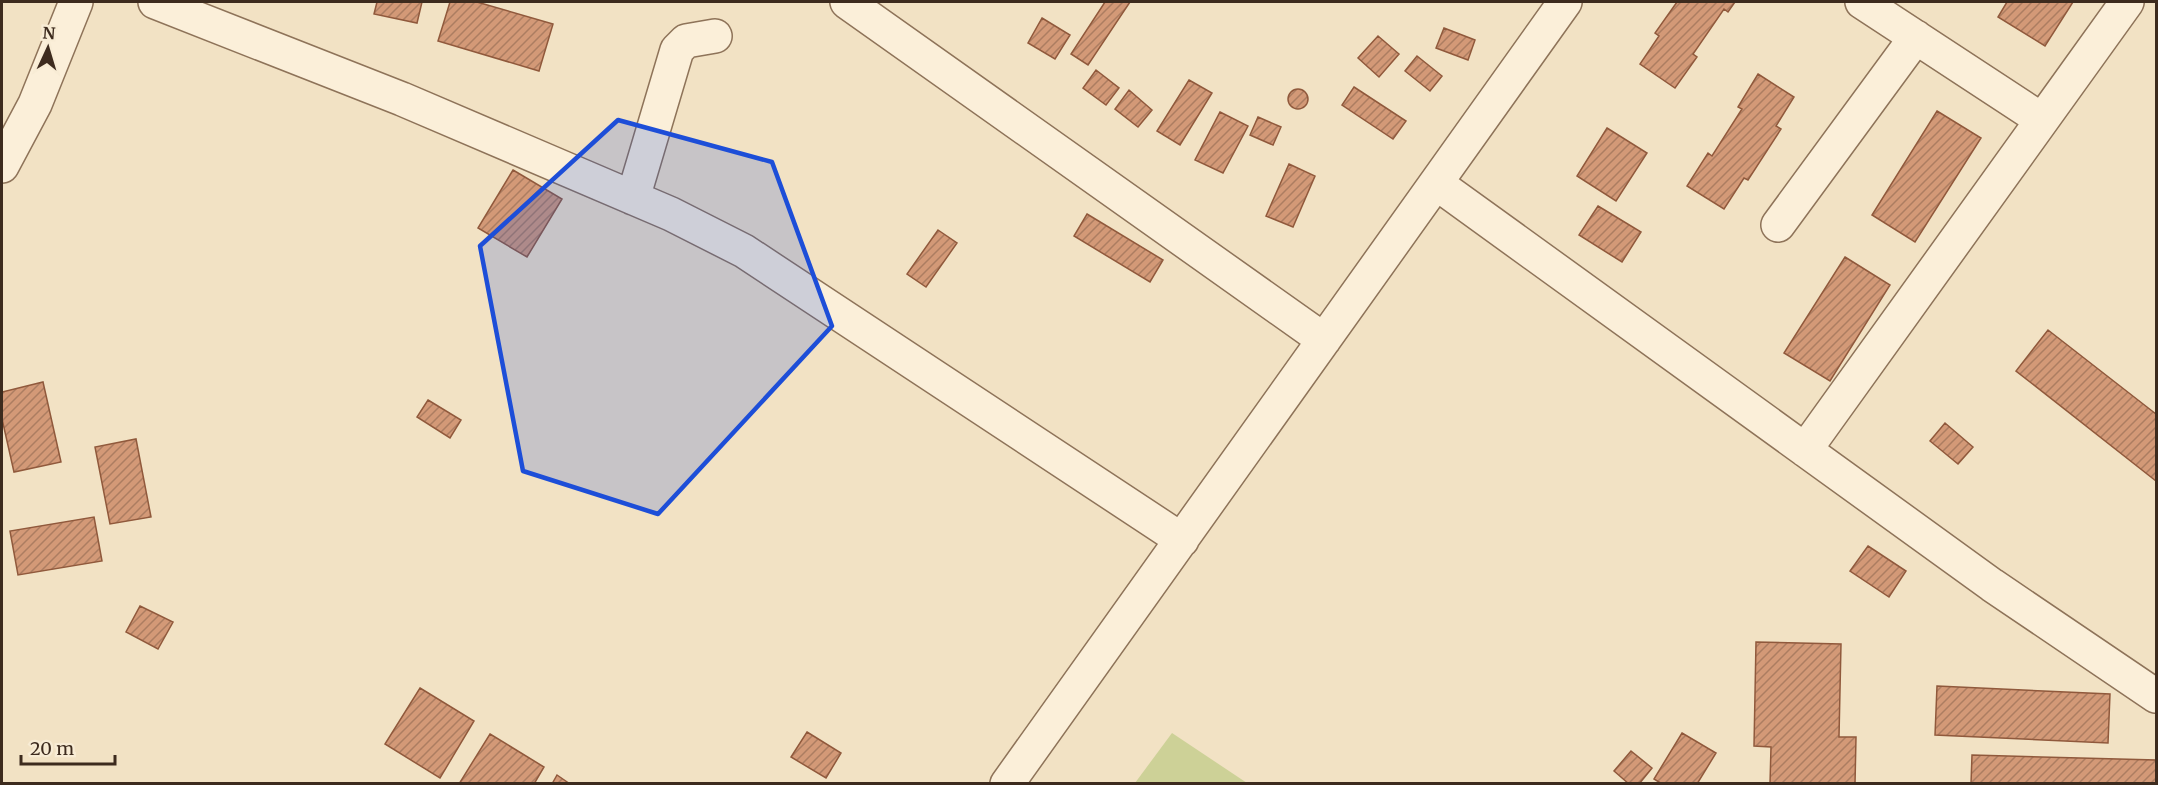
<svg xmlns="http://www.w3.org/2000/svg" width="2158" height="785" font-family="Merriweather,serif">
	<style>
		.pitch { fill: #cdd197 }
		.building { fill: url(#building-hatch); stroke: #90593c; stroke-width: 1.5 }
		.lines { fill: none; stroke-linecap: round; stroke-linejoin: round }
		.minor-casing { stroke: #8e7359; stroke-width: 36 }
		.minor { stroke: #fbefd9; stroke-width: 33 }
		.marked { fill: #1d4ed8; fill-opacity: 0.2; stroke: #1d4ed8; stroke-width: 4.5; stroke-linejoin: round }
	</style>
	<defs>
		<pattern id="building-hatch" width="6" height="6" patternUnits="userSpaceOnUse" patternTransform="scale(1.5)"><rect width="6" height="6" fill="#d39977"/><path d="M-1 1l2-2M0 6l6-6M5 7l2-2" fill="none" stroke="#ac7d61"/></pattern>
	</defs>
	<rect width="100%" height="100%" fill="#f2e2c4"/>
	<path class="pitch" d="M1172,733L1247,783H1135Z"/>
	<path class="building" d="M377,2H422L417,23L374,14Z
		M450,2H477L553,24L539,71L438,41Z
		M1105,2H1130L1088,65L1071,54Z
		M1677,2H1735L1728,12L1724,9L1693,54L1697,57L1675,88L1640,64L1659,36L1655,33Z
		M2007,2H2073L2045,46L1998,17Z
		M1042,18L1070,35L1055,59L1028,43Z
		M1444,28L1475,40L1468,60L1436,48Z
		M1378,36L1399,54L1379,77L1358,58Z
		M1417,56L1442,76L1430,91L1405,71Z
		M1096,70L1119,88L1106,105L1083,88Z
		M1758,74L1794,97L1776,126L1781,129L1748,180L1744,178L1724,209L1687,186L1708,153L1712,156L1742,109L1738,107Z
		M1189,80L1212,93L1180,145L1157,131Z
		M1354,87L1406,121L1393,139L1342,105Z
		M1288 99a10 10 0 1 1 20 0a10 10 0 1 1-20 0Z
		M1129,90L1152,110L1138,127L1115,109Z
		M1937,111L1981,138L1915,242L1872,215Z
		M1220,112L1248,126L1223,173L1195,160Z
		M1258,117L1281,127L1273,145L1250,135Z
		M1607,128L1647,153L1616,201L1577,176Z
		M1289,164L1315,176L1293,227L1266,216Z
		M513,170L562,199L527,257L478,228Z
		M1598,206L1641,232L1622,262L1579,235Z
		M1087,214L1163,260L1150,282L1074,236Z
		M938,230L957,243L926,287L907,274Z
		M1845,257L1890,285L1830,381L1784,353Z
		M2048,330L2156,414V481L2016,371Z
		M43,382L61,462L14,472L2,419V392Z
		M428,400L461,420L450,438L417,417Z
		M1945,423L1973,447L1958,464L1930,441Z
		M136,439L151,517L110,524L95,447Z
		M94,517L102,561L18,575L10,531Z
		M1868,546L1906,571L1889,597L1850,571Z
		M140,606L173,622L158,649L126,632Z
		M1756,642L1841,644L1839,737H1856L1855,784H1770L1771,747L1754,746Z
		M1937,686L2110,694L2108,743L1935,735Z
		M420,688L474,721L440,778L385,744Z
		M807,732L841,753L826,778L791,757Z
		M1682,733L1716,753L1697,784H1662L1654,779Z
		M490,734L544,767L534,784H459Z
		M1631,751L1652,768L1639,784H1629L1614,771Z
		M1972,755L2156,760V784H1971Z
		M557,775L570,784H552Z"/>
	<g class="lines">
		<g class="minor-casing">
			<path id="minor" d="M155,2L402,99L671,214L744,251L1182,540
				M847,2L1324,340
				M1862,2L2042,120
				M2,166L35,104L76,2
				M1436,183L1992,585L2156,696
				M633,198L677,50L686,41L715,36
				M1778,225L1916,37
				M1805,450L2127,2
				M1007,784L1565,2"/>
		</g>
		<use href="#minor" class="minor"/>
	</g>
	<path class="marked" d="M618,120L772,162L832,326L658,514L523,471L480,246Z"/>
	<rect width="2158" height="785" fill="none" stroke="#3d2b1e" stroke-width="6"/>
	<g transform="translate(48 48) rotate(4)" stroke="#f8ecd5" stroke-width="4.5" paint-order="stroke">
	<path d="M0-4.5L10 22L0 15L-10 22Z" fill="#3d2b1e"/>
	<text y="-9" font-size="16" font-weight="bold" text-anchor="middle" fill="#3d2b1e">N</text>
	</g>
	<path d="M21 755v9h94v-9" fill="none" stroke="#3d2b1e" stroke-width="3"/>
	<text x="30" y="755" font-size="18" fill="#3d2b1e" stroke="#f8ecd5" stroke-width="4.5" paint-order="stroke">20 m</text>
</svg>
